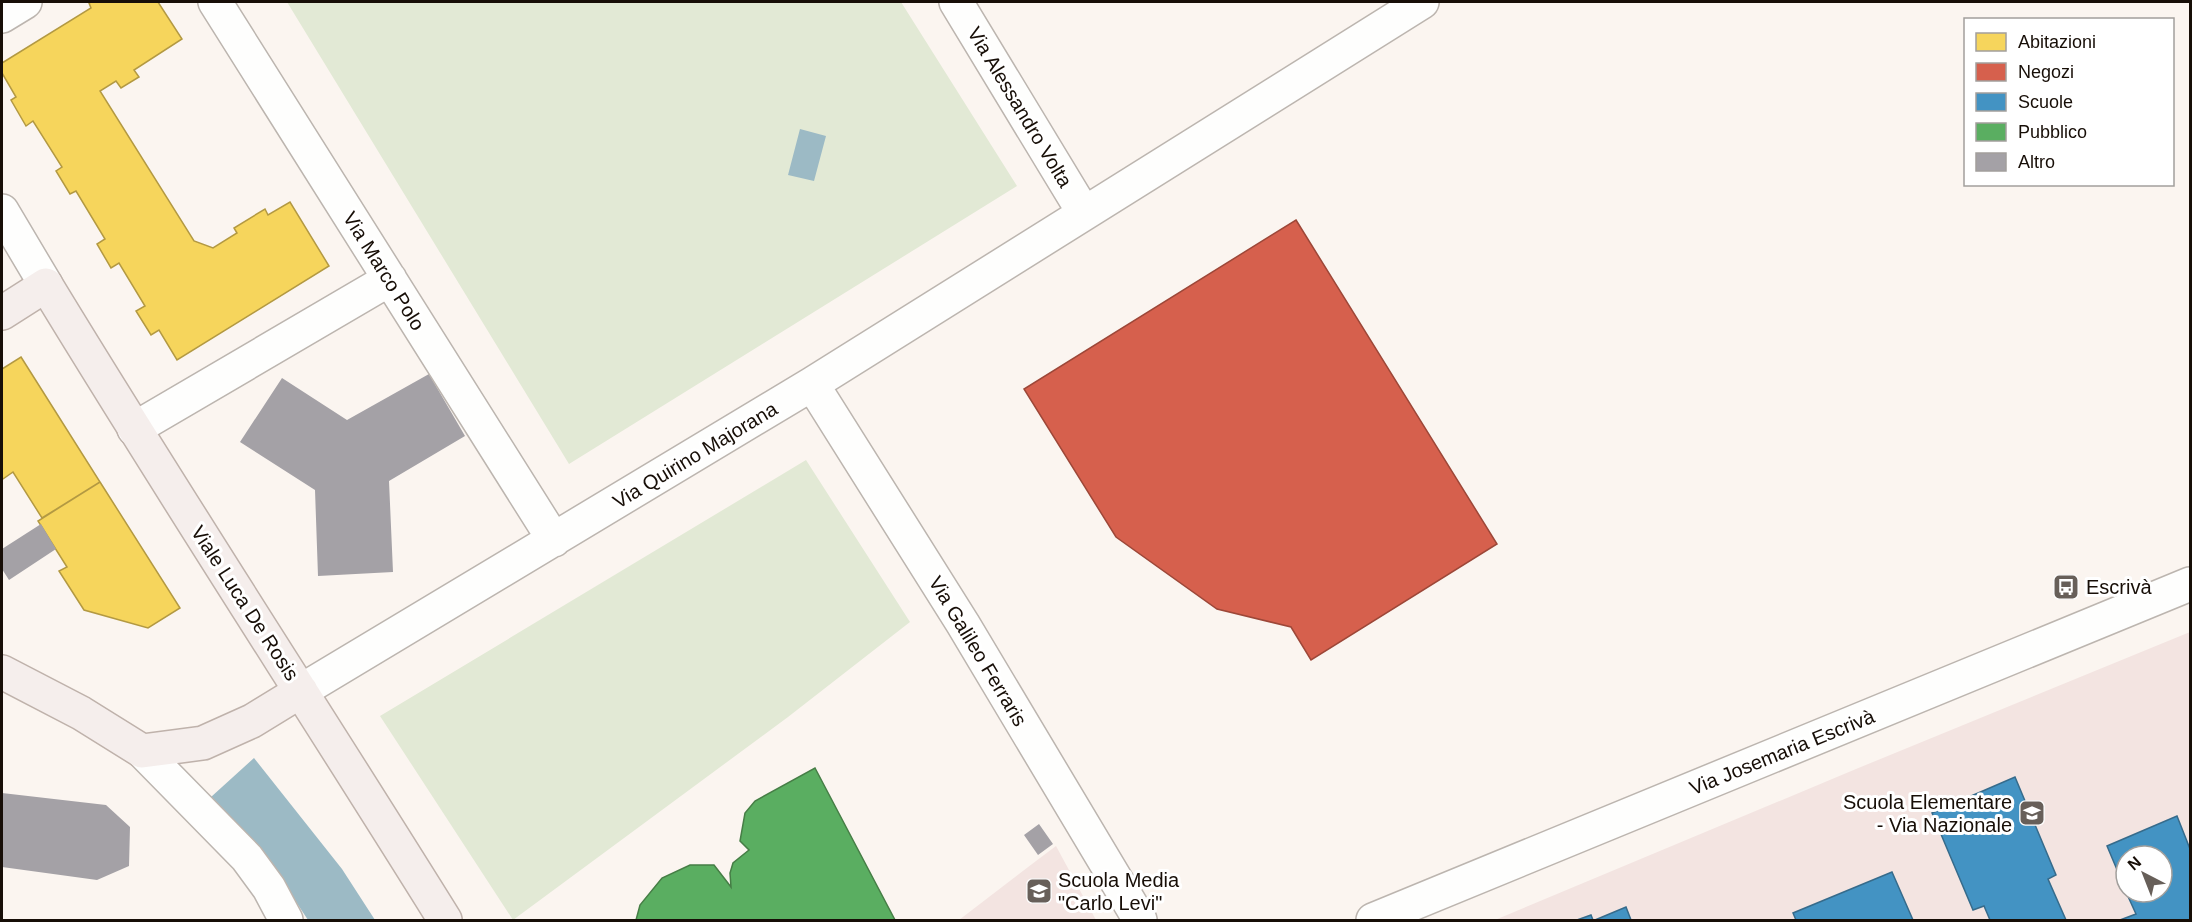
<svg xmlns="http://www.w3.org/2000/svg" width="2192" height="922" font-family="Helvetica,sans-serif">
	<style>
		.education { fill: #f3e4e1; fill-rule: evenodd }
		.green { fill: #e2e9d5 }
		.water { fill: #9cbac5 }
		.homes { fill: #f6d55c; stroke: #b39942; stroke-width: 1.5 }
		.shops { fill: #d6604d; stroke: #9d4738; stroke-width: 1.5 }
		.schools { fill: #4393c3; stroke: #366b8b; stroke-width: 1.5 }
		.public { fill: #5aae61; stroke: #467e46; stroke-width: 1.5 }
		.building { fill: #a4a1a6 }
		.lines { fill: none; stroke-linecap: round; stroke-linejoin: round }
		.minor-casing { stroke: #bcb5af; stroke-width: 36 }
		.major-casing { stroke: #bfb2ab; stroke-width: 36 }
		.minor { stroke: #fefefd; stroke-width: 33 }
		.major { stroke: #f5eeec; stroke-width: 33 }
		.labels { text-anchor: middle; stroke-width: 6; stroke-linejoin: round; paint-order: stroke }
		.street-label { font-size: 20px; fill: #170e07; stroke: #fff }
		.poi-label { font-size: 20px; fill: #170e07; stroke: #fff; text-anchor: start }
	</style>
	<rect width="100%" height="100%" fill="#fbf5f0"/>
	<path class="education" d="M2190,632V920H1495L1856,769ZM2126,856H2162V892H2126Z
		M1056,846L1096,920H959L1036,861Z"/>
	<path class="green" d="M287,2H901L1017,186L569,464Z
		M806,460L910,622L788,717L513,920L380,716Z"/>
	<path class="water" d="M800,129L826,136L814,181L788,175Z
		M254,758L342,869L375,920H308L259,846L211,797Z"/>
	<path class="homes" d="M91,2H158L182,39L134,70L139,77L121,88L116,81L100,91L194,241L213,248L237,233L234,228L265,209L268,215L290,202L329,266L177,360L159,330L151,335L136,311L145,306L119,263L111,268L97,244L105,239L76,191L70,194L56,171L62,167L33,121L26,126L11,100L16,97L2,73V63L91,8L89,3Z
		M21,357L100,482L42,518L13,472L3,479L2,477V369Z
		M100,482L180,608L148,628L84,610L59,571L67,567L38,521Z"/>
	<path class="shops" d="M1296,220L1497,544L1311,660L1291,627L1217,609L1116,537L1024,389Z"/>
	<path class="schools" d="M2015,777L2056,875L2048,879L2066,920H1990L1984,906L1973,910L1932,813Z
		M2177,816L2190,849V920H2120L2136,914L2126,892H2162V856H2126V891L2107,846Z
		M1892,872L1913,920H1796L1793,913Z
		M1626,907L1631,920H1595Z
		M1591,915L1593,920H1577Z"/>
	<path class="public" d="M815,768L895,920H636L640,905L662,878L690,865H714L731,887L730,873L733,863L749,850L740,841L745,813L755,801Z"/>
	<path class="building" d="M429,374L465,436L389,481L393,572L318,576L315,490L240,442L282,378L347,420Z
		M41,524L56,549L9,580L2,569V549Z
		M2,793L106,805L130,827L129,866L97,880L2,867Z
		M1039,824L1053,844L1038,855L1024,835Z"/>
	<g class="lines">
		<g class="minor-casing">
			<path id="minor" d="M215,2L554,540
				M956,2L1084,213
				M2,16L25,2
				M2,211L46,285
				M812,384L963,624L1140,920
				M134,429L390,279
				M301,691L812,384L1422,2
				M142,751L247,858L269,888L286,920
				M1373,920L2190,584"/>
		</g>
		<g class="major-casing">
			<path id="major" d="M2,313L46,285C176,499 313,708 445,920
				M2,672L81,713L142,751L203,743L252,721L301,691"/>
		</g>
		<use href="#minor" class="minor"/>
		<use href="#major" class="major"/>
	</g>
	<defs>
		<g id="bus-square" transform="scale(1.35)"><rect x="-9" y="-9" width="18" height="18" rx="4" fill="#675f59" stroke="#fff"/><path d="M-5-6H5V4H4V6H2V4H-2V6H-4V4H-5ZM-3.5-4V0h7V-4ZM-3.5 1.2v1.5H-2V1.2ZM2 1.2v1.5H3.5V1.2Z" fill="#fff"/></g>
		<g id="school-square" transform="scale(1.35)"><rect x="-9" y="-9" width="18" height="18" rx="4" fill="#675f59" stroke="#fff"/><path d="M0-5L7-2L0 1L-7-2ZM-4 1L0 2.5L4 1V4Q0 6-4 4Z" fill="#fff"/></g>
	</defs>
	<g fill-rule="evenodd">
		<use href="#bus-square" x="2066" y="587"/>
		<use href="#school-square" x="2032" y="813"/>
		<use href="#school-square" x="1039" y="891"/>
	</g>
	<g class="labels">
		<g class="street-label">
			<text transform="translate(1020 107) rotate(59)" y="7">Via Alessandro Volta</text>
			<text transform="translate(384 271) rotate(58)" y="7">Via Marco Polo</text>
			<text transform="translate(695 455) rotate(-31)" y="7">Via Quirino Majorana</text>
			<text transform="translate(245 603) rotate(57)" y="7">Viale Luca De Rosis</text>
			<text transform="translate(978 651) rotate(59)" y="7">Via Galileo Ferraris</text>
			<text transform="translate(1782 752) rotate(-22)" y="7">Via Josemaria Escrivà</text>
		</g>
		<g class="poi-label">
			<text x="2086" y="594">Escrivà</text>
			<text x="2012" y="809" text-anchor="end">Scuola Elementare<tspan x="2012" dy="23">- Via Nazionale</tspan></text>
			<text x="1058" y="887">Scuola Media<tspan x="1058" dy="23">"Carlo Levi"</tspan></text>
		</g>
	</g>
	<rect width="2192" height="922" fill="none" stroke="#170e07" stroke-width="6"/>
	<rect x="1964" y="18" width="210" height="168" fill="#ffffff" stroke="#a29f9c" stroke-width="1.5"/>
	<rect x="1976" y="33" width="30" height="18" fill="#f6d55c" stroke="#a29f9c" stroke-width="1.5"/>
	<text x="2018" y="48" font-size="18" fill="#170e07">Abitazioni</text>
	<rect x="1976" y="63" width="30" height="18" fill="#d6604d" stroke="#a29f9c" stroke-width="1.5"/>
	<text x="2018" y="78" font-size="18" fill="#170e07">Negozi</text>
	<rect x="1976" y="93" width="30" height="18" fill="#4393c3" stroke="#a29f9c" stroke-width="1.5"/>
	<text x="2018" y="108" font-size="18" fill="#170e07">Scuole</text>
	<rect x="1976" y="123" width="30" height="18" fill="#5aae61" stroke="#a29f9c" stroke-width="1.5"/>
	<text x="2018" y="138" font-size="18" fill="#170e07">Pubblico</text>
	<rect x="1976" y="153" width="30" height="18" fill="#a4a1a6" stroke="#a29f9c" stroke-width="1.5"/>
	<text x="2018" y="168" font-size="18" fill="#170e07">Altro</text>
	<g transform="translate(2144 874) rotate(318)"><circle r="28" fill="#ffffff" stroke="#a29f9c" stroke-width="1.5"/>
	<path d="M0-4.5L10 22L0 15L-10 22Z" fill="#675f59"/>
	<text y="-9" font-size="16" font-weight="bold" text-anchor="middle" fill="#170e07">N</text>
	</g>
</svg>
